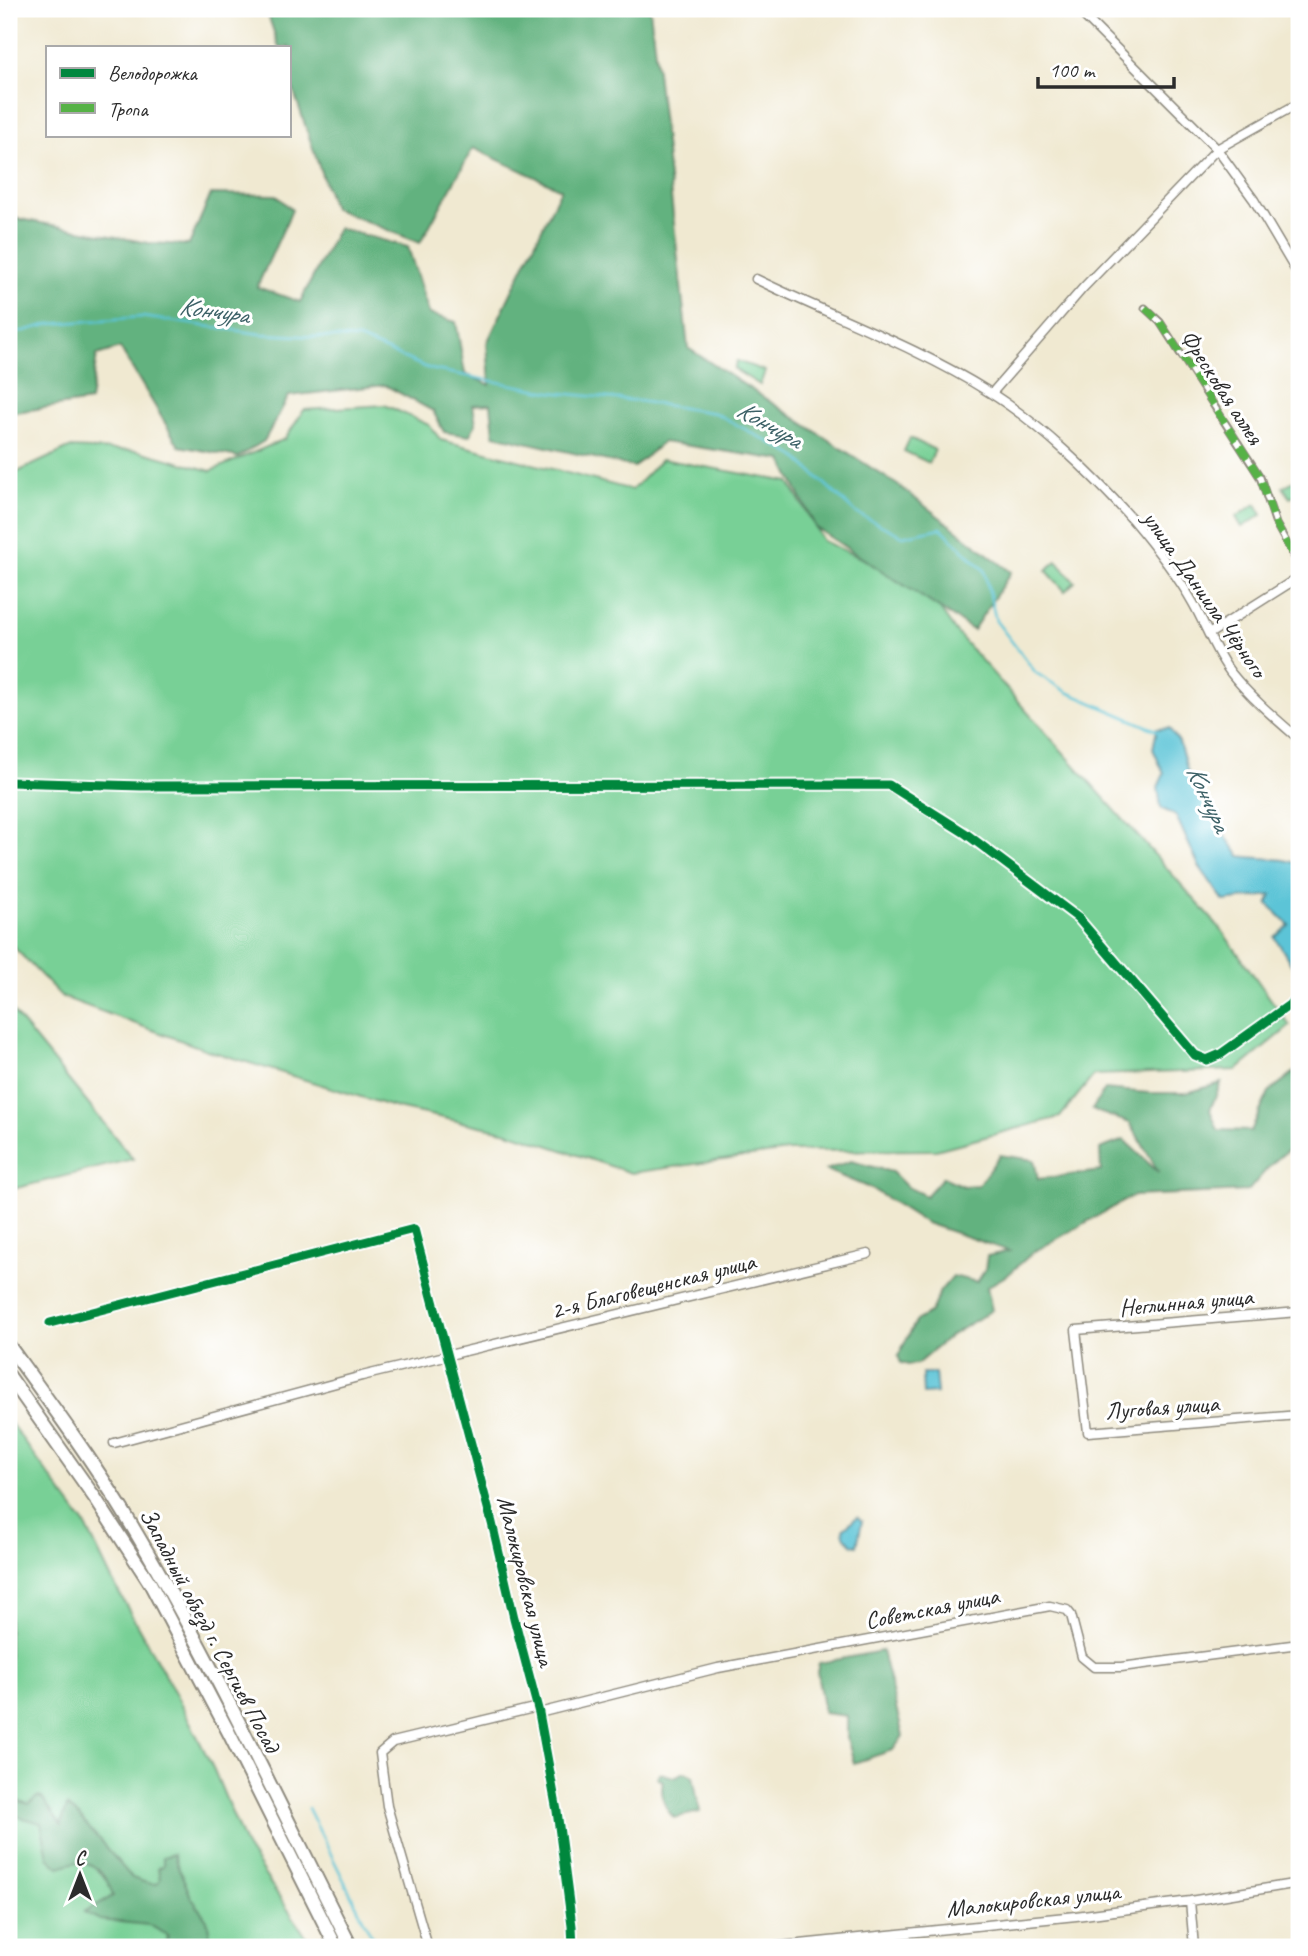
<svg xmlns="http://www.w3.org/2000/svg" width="1308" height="1956" font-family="Caveat,sans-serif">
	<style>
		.green { fill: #78d096; stroke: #527e60; stroke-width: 2 }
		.forest { fill: #62b27f; stroke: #466e55; stroke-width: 2 }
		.water { fill: #5bc4d7; stroke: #437881; stroke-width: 2 }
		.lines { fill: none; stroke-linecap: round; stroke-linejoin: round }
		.stream { stroke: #5bc4d7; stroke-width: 2.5 }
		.pedestrian-casing { stroke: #8e8a7e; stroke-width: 9 }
		.minor-casing { stroke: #8e8a7e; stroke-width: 11 }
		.primary-casing { stroke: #8e8a7e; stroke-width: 16 }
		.pedestrian { stroke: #fff; stroke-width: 5 }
		.minor { stroke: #fff; stroke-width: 8 }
		.primary { stroke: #fff; stroke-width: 12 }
		.quiet { stroke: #56b246; stroke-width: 7; stroke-dasharray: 14 7; stroke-linecap: butt }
		.cycleway-casing { stroke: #fff; stroke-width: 13 }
		.cycleway { stroke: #00873e; stroke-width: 9 }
		.labels { text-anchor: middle; stroke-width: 6; stroke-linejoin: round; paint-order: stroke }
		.street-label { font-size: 24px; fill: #2b2b2b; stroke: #fff }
		.water-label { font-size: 26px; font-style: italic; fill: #3c6167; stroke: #fff }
	</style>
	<rect width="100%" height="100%" fill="#fff"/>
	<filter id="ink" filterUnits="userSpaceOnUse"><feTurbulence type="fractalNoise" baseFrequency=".0143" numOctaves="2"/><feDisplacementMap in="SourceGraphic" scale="14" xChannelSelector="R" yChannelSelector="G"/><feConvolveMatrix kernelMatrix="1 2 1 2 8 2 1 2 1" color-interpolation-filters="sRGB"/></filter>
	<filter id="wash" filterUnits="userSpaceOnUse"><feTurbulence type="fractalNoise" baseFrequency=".00686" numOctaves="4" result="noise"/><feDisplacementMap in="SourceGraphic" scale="28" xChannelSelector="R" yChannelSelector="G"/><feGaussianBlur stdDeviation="1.57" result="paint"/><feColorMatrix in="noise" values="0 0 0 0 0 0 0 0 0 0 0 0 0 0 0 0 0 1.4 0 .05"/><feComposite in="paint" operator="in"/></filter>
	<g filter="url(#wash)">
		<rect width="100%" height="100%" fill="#f0e9d1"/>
		<path class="green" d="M737,361L765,371L760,385L734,369Z
			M385,405L429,425L441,440L632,490L662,459L789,482L823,541L925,587L956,632L1219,927L1290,1026L1237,1070L1094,1075L1060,1117L936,1150L787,1151L631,1173L508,1132L397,1108L207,1050L62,997L9,942V476L69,448L139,451L211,471L285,439L304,410Z
			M910,438L935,450L929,463L904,451Z
			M1299,478V493L1290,498L1283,487Z
			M1256,504L1262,515L1242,527L1236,517Z
			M1057,561L1075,582L1065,591L1046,570Z
			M9,1007L133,1159L9,1190Z
			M9,1421L86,1526L112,1580L180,1702L214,1770L246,1847L313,1947H9Z"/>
		<path class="forest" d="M266,9H650L688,348L899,486L1011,572L973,630L816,528L782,460L663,442L634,467L494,435L491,404L473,405L476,424L469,436L444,432L433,411L385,385L289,396L264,441L238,457L179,446L120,348L97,355L90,401L9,413V217L149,243L189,245L211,194L276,195L292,210L257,287L300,302L338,228L408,247L429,314L456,322L465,374L490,385L487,343L561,189L473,148L420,243L333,208L289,77V47H279Z
			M1297,1070L1299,1073V1145C1279,1152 1262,1175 1248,1191L1133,1196L1032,1253L1009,1274L987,1287L992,1310L950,1336L917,1364L908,1365L901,1363L898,1356L916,1321L931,1312L940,1291L953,1276L977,1282L985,1270L987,1256L1009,1251L926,1223L872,1189L826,1170L851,1161L892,1172L907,1187L926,1196L943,1177L963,1186L978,1185L1000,1155L1034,1160L1038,1179L1101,1171L1100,1149L1124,1140L1159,1173L1130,1123L1092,1110L1105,1089L1149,1093H1186L1221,1083L1210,1110L1218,1130L1251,1131L1269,1092Z
			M882,1651L903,1736L893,1750L854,1763L847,1738V1716L824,1713L817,1672L819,1663Z
			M685,1772L693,1776L700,1812L674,1818C664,1808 660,1796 663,1781L657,1778L659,1773L674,1777Z
			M37,1797L42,1798L61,1824L67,1806L78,1815L132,1878L147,1883L156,1884L160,1880L158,1868L163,1866V1857L173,1854L191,1897L207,1920L210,1936L217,1946L222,1939L225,1947H165L168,1935L149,1925L100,1920L84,1912L113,1896C109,1882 99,1864 82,1862C75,1861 66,1865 59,1867L48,1857L41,1823L9,1814V1798L29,1804Z"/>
		<path class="water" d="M1169,728L1179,742L1190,779L1207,800L1218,826L1240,856C1257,859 1287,857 1299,865V972L1295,971L1275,937L1289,925L1268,904L1272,895L1224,901L1199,866L1176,816L1161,808L1158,787L1164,774L1153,749L1157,729Z
			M922,1373H935L937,1393L923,1394Z
			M857,1517L862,1521L857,1546L852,1545L844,1535L843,1529Z"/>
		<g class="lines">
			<path class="stream" d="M9,335L50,324L142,317L261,334L359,339L430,369L550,392L638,401L715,413L795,456L856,513L903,536L941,528L984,570L996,621L1036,673L1067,692L1158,731
				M308,1808L377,1947"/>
		</g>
	</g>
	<g filter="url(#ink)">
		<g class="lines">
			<g class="pedestrian-casing">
				<path id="pedestrian" d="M1145,308L1160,322L1260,477L1276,524L1299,565"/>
			</g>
			<g class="minor-casing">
				<path id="minor" d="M1077,9L1217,149L1254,200L1299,276
					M756,279C834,317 916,346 989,392C1039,423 1092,474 1131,518C1153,544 1176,573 1193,603C1206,626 1215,652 1231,673C1251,698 1276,719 1299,739
					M992,393L1083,288L1217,149L1299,103
					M1209,634L1299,577
					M9,782L141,786L889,785L965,833L1078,918L1195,1055L1207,1060L1221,1054L1299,998
					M1299,1312L1076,1330L1088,1432L1299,1415
					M50,1323L414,1229L492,1523L514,1618L539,1713L557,1811L572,1926L573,1947
					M114,1443L362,1376L868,1254
					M539,1713L718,1668L1050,1606L1067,1610L1071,1615L1082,1657L1094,1667H1121L1299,1644
					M1190,1901L1194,1947
					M428,1947L387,1806L380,1753L393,1742L538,1707
					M770,1947L1076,1916L1190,1901L1299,1883"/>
			</g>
			<g class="primary-casing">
				<path id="primary" d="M9,1346C48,1400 88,1454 123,1511C208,1651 277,1801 351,1947
					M9,1376L95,1498L150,1583L229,1733L336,1947"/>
			</g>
			<use href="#pedestrian" class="pedestrian"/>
			<use href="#minor" class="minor"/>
			<use href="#primary" class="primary"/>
			<path class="quiet" d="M1145,308L1160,322L1260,477L1276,524L1299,565"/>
			<g class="cycleway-casing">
				<path id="cycleway" d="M9,782L141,786L889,785L965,833L1078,918L1195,1055L1207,1060L1221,1054L1299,998
					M50,1323L414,1229L492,1523L514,1618L539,1713L557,1811L572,1926L573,1947"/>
			</g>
			<use href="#cycleway" class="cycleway"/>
		</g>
	</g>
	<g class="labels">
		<g class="street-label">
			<text transform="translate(1222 387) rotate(57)" y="8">Фресковая аллея</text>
			<text transform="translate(1205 594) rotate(55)" y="8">улица Даниила Чёрного</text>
			<text transform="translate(653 1286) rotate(-14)" y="8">2-я Благовещенская улица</text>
			<text transform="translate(1186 1302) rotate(-5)" y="8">Неглинная улица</text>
			<text transform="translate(1162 1407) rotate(-4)" y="8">Луговая улица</text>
			<text transform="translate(526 1581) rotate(76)" y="8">Малокировская улица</text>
			<text transform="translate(932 1608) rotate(-11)" y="8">Советская улица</text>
			<text transform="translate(210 1630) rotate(62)" y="8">Западный объезд г. Сергиев Посад</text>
			<text transform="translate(1033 1900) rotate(-6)" y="8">Малокировская улица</text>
		</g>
		<g class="water-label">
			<text transform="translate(214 310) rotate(8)" y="9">Кончура</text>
			<text transform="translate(770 424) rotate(30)" y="9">Кончура</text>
			<text transform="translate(1209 798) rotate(65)" y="9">Кончура</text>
		</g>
	</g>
	<rect width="1308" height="1956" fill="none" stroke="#fff" stroke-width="35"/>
	<rect x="46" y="46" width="245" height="91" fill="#ffffff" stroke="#aaaaaa" stroke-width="2"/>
	<rect x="60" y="68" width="35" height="10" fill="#00873e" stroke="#aaaaaa" stroke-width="2"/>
	<text x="108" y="80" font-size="21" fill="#2b2b2b">Велодорожка</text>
	<rect x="60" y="103" width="35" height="10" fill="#56b246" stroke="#aaaaaa" stroke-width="2"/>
	<text x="108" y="116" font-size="21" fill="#2b2b2b">Тропа</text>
	<g transform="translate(80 1875)" stroke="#ffffff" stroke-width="5" paint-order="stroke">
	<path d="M0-5L12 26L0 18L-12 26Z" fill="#2b2b2b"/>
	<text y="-10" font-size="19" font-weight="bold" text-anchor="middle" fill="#2b2b2b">С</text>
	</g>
	<path d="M1038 77v10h136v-10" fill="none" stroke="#2b2b2b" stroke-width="3.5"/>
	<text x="1049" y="77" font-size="21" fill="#2b2b2b" stroke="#ffffff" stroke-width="5" paint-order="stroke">100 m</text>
</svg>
